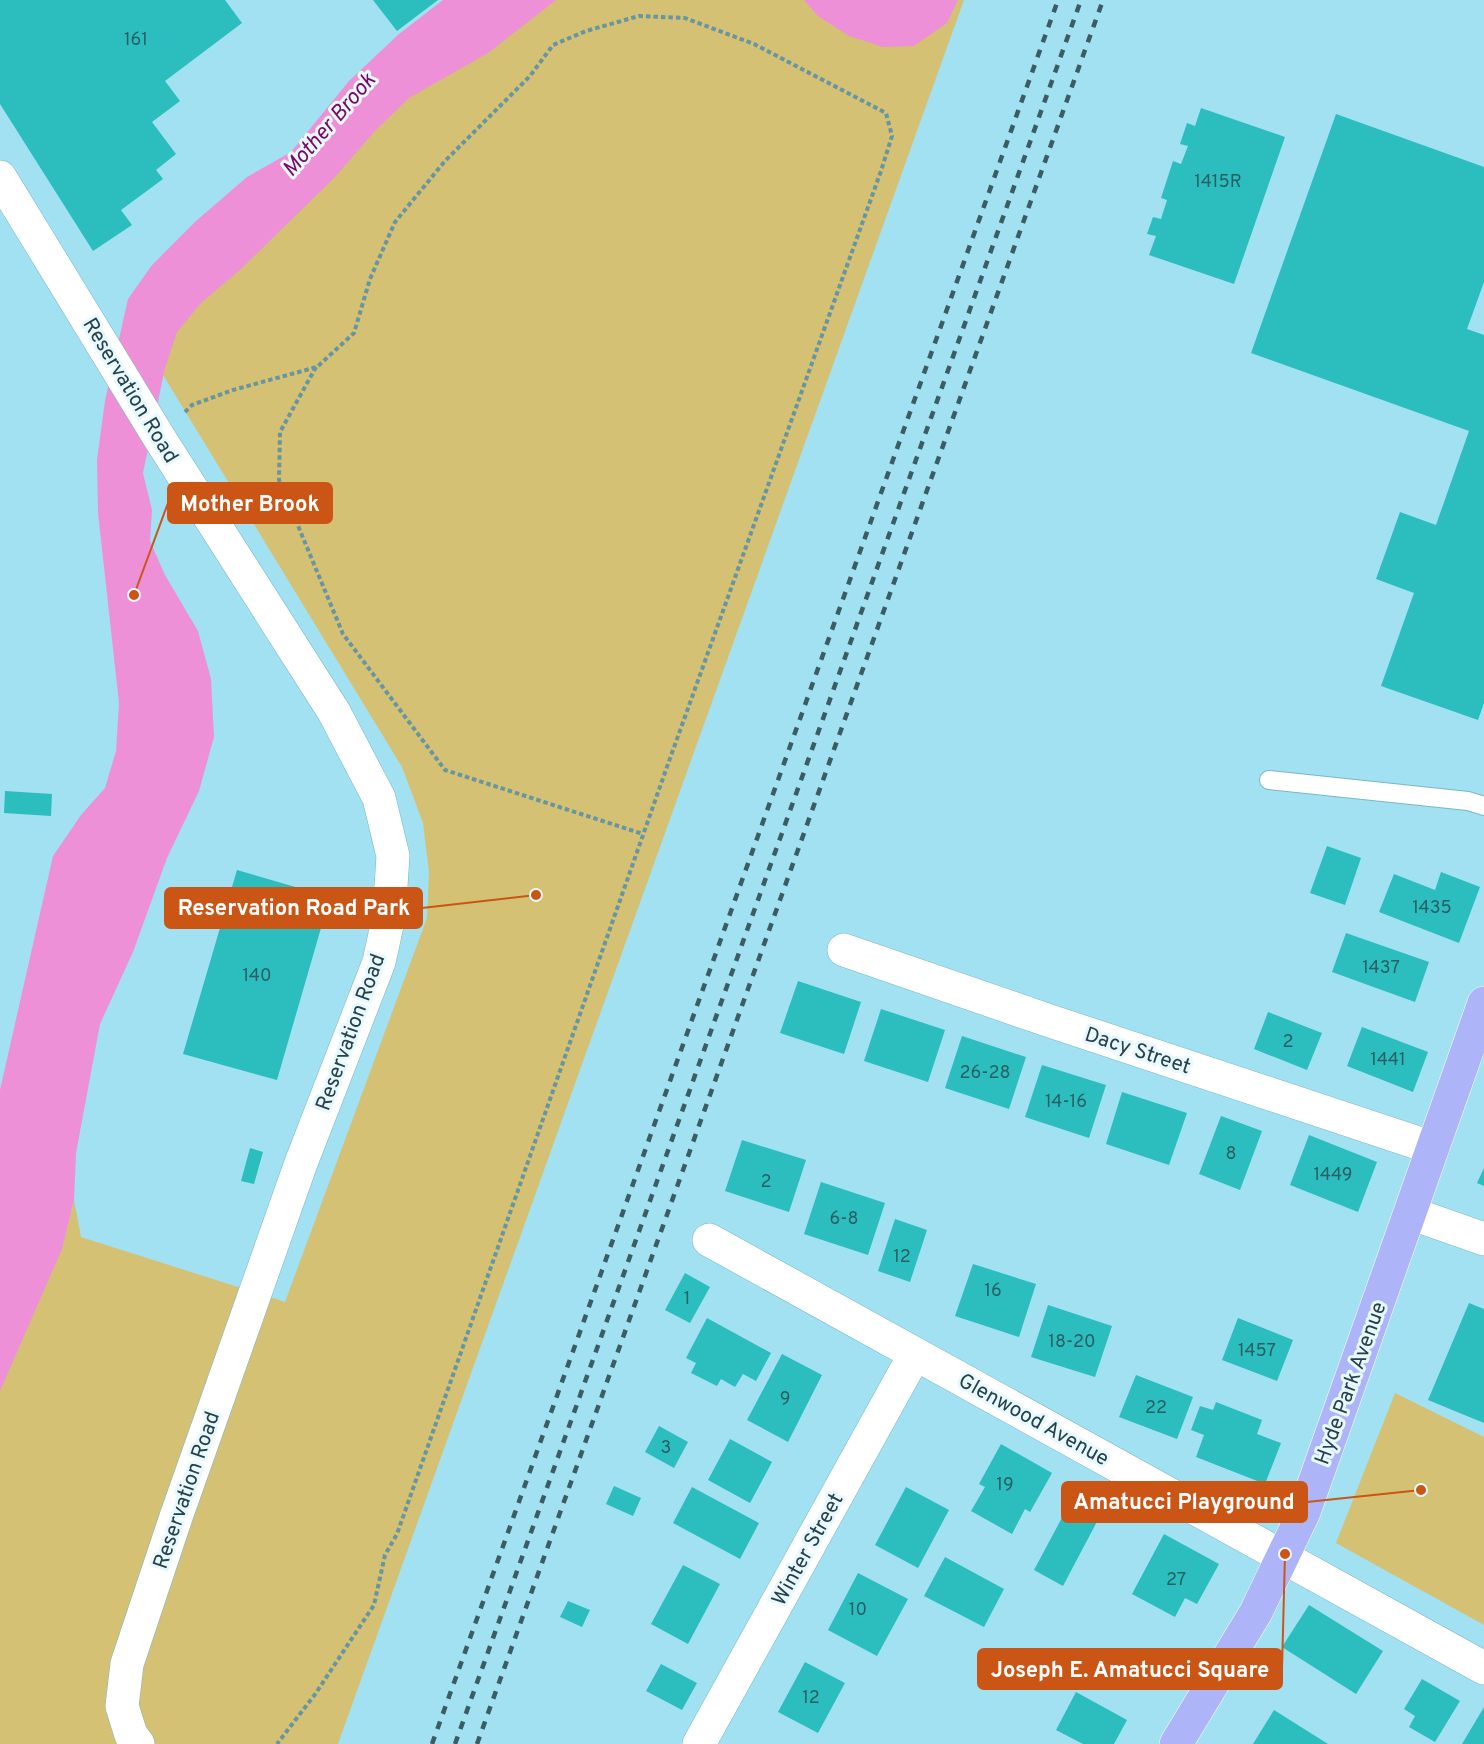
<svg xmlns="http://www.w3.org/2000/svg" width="1484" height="1744" font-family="Overpass,sans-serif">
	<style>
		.green { fill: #d4c174 }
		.water { fill: #ee90d8 }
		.building { fill: #2cbdbe }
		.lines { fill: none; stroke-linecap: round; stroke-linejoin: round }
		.lane-casing { stroke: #79b7c8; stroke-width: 20 }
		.street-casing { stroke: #79b7c8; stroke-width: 34 }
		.secondary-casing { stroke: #79b7c8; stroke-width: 34 }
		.primary-casing { stroke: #fff; stroke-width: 34 }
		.path { stroke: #6795a0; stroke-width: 4; stroke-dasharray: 4.5 3; stroke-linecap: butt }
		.lane { stroke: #fff; stroke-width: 18 }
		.street { stroke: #fff; stroke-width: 33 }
		.secondary { stroke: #fff; stroke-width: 33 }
		.primary { stroke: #adb5f8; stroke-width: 33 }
		.rail { stroke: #3c5c64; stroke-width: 4.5; stroke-dasharray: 8 8; stroke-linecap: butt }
		.labels { text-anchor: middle; stroke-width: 6; stroke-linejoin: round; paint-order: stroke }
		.number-label { font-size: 18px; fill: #286066 }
		.street-label { font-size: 21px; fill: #274148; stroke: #e7f9fe }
		.water-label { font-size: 22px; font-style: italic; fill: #7b056a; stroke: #e7f9fe }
		.leader { fill: none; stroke: #cb5515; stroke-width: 2 }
		.callout-dot { fill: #cb5515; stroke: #e7f9fe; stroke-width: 2 }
		.callout { fill: #cb5515; stroke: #cb5515; stroke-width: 2 }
		.callout-label { font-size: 22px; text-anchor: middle; font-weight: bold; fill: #fff }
	</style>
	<rect width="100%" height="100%" fill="#a1e1f1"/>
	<path class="green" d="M541,0H964L338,1744H0V1365L66,1232L74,1200L81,1237L285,1302L427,918L429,872L423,823L402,767L157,365L176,325L401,93Z
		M1395,1393L1484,1437V1625L1336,1543Z"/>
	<path class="water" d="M443,0H556L488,53L409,98L375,131L334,178L241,269L201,303L177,332L165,368L143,473L152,510L150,541L165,575L198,631L211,679L214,737L199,791L167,858L133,952L100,1024L76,1153L74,1200L62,1249L0,1391V1090L53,856L81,815L105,788L116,751L119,703L98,513L97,460L105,401L128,299L152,265L196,221L247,177L291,152L349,81L399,34Z
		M804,0H958L947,23L914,46L883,47L849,36L818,16Z"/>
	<path class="building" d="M0,0H225L242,23L165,81L180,101L152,122L176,154L156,170L163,179L121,210L132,225L93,251L0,104Z
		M373,0H438L397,31Z
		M1201,108L1285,137L1234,284L1149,255L1156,236L1147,234L1153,217L1161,219L1167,200L1161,198L1173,161L1181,164L1188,146L1180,144L1187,123L1195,126Z
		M1336,114L1484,167V282L1467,329L1484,335V703L1478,720L1381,686L1414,593L1376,579L1400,512L1436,525L1469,431L1251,353Z
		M5,791L52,794L51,816L4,813Z
		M1327,846L1361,858L1345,905L1310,893Z
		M237,870L330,897L277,1080L183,1054Z
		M1441,872L1480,887L1459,943L1379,912L1394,874L1435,890Z
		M1346,933L1429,962L1415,1002L1332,972Z
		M798,981L861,1002L844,1054L780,1033Z
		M881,1009L945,1030L928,1082L864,1061Z
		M1268,1012L1322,1033L1307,1070L1254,1049Z
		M1362,1027L1428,1052L1413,1092L1347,1066Z
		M962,1036L1026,1057L1009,1109L945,1088Z
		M1042,1065L1106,1085L1089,1138L1025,1117Z
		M1122,1092L1187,1113L1169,1165L1106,1144Z
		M1221,1116L1262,1131L1240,1190L1199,1174Z
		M1309,1135L1377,1162L1358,1212L1290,1185Z
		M742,1140L806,1160L789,1212L725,1191Z
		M250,1148L263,1152L254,1184L241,1181Z
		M1484,1168V1186L1477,1183Z
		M821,1182L885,1203L868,1255L804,1234Z
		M895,1219L927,1230L910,1282L878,1271Z
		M973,1264L1036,1284L1019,1337L955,1316Z
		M685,1273L710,1287L690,1323L665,1310Z
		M1469,1303L1484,1309V1423L1428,1400Z
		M1048,1305L1112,1326L1095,1377L1031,1357Z
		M707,1318L771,1353L756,1381L743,1374L735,1387L721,1379L717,1386L691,1373L696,1363L686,1358Z
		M1238,1318L1293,1340L1277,1381L1222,1360Z
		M782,1354L822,1375L788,1442L747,1420Z
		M1136,1375L1193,1397L1177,1439L1119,1417Z
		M1216,1402L1262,1420L1257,1434L1281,1443L1265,1484L1196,1457L1204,1435L1191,1430L1200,1406L1213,1410Z
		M659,1426L688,1442L674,1468L645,1452Z
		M730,1439L772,1462L750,1503L708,1480Z
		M1001,1444L1052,1473L1030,1512L1025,1509L1012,1534L971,1511L985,1487L979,1484Z
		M614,1486L641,1498L633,1516L606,1504Z
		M692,1487L759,1523L740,1559L673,1523Z
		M906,1487L949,1510L918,1568L875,1545Z
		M1072,1499L1101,1514L1063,1586L1034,1570Z
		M1164,1534L1219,1564L1197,1604L1185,1598L1175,1617L1132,1594Z
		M945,1557L1004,1589L984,1627L924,1596Z
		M683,1565L720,1584L688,1644L651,1624Z
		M858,1573L908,1599L877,1656L828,1630Z
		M568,1601L590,1610L582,1627L560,1617Z
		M1309,1605L1383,1651L1356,1694L1282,1647Z
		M805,1662L845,1683L818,1733L778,1712Z
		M661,1664L697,1683L682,1710L646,1691Z
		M1422,1679L1460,1701L1435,1742L1409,1727L1415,1716L1404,1709Z
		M1076,1692L1127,1720L1114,1744H1083L1056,1730Z
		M1484,1707V1744H1462Z
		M1274,1710L1328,1744H1253Z"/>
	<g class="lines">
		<g class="lane-casing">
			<path id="lane" d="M1269,780L1468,801L1484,806"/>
		</g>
		<g class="street-casing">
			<path id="street" d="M844,950L1050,1021L1433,1148
				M1410,1213L1484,1239
				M709,1240L1484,1668
				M699,1744L915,1354"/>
		</g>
		<g class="secondary-casing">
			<path id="secondary" d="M0,177L160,439L334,712L379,798L393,856L389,916L379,962L301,1163L176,1517L127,1664L122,1706L131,1735L138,1744"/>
		</g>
		<g class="primary-casing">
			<path id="primary" d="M1176,1744L1256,1612L1304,1512L1484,1003"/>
		</g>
		<path class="path" d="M316,367L280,432L279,480L343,634L445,770L643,834
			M185,412L192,405L233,390L317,367L354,333L370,279L395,222L445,161L530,76L553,45L586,31L639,16L685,18L754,44L886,113L892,136L881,171L668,764L397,1534L385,1555L374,1605L316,1693L277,1744"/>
		<use href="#lane" class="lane"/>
		<use href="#street" class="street"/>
		<use href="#secondary" class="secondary"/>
		<use href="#primary" class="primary"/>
		<path class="rail" d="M432,1744L1058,0
			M455,1744L1081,0
			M477,1744L1103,0"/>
	</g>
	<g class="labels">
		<g class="number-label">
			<text x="136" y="45">161</text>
			<text x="1218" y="187">1415R</text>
			<text x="1432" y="913">1435</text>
			<text x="1381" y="973">1437</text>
			<text x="257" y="981">140</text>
			<text x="1288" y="1047">2</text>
			<text x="1388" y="1065">1441</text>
			<text x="985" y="1078">26-28</text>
			<text x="1066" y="1107">14-16</text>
			<text x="1231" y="1159">8</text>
			<text x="1333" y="1180">1449</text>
			<text x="766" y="1187">2</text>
			<text x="844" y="1224">6-8</text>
			<text x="902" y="1262">12</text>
			<text x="993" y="1296">16</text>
			<text x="687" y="1304">1</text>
			<text x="1072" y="1347">18-20</text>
			<text x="1257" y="1356">1457</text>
			<text x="785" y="1404">9</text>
			<text x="1156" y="1413">22</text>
			<text x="666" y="1453">3</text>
			<text x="1005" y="1490">19</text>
			<text x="1176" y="1585">27</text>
			<text x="858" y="1615">10</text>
			<text x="811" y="1703">12</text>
		</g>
		<g class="street-label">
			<text transform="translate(131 390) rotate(59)" y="7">Reservation Road</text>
			<text transform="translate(350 1032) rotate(-70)" y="7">Reservation Road</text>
			<text transform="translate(1138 1050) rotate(18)" y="7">Dacy Street</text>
			<text transform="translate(1350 1383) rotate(-70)" y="7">Hyde Park Avenue</text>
			<text transform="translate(1034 1419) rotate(29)" y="7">Glenwood Avenue</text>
			<text transform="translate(186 1490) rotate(-71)" y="7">Reservation Road</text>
			<text transform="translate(807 1549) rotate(-61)" y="7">Winter Street</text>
		</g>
		<g class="water-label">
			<text transform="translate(328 124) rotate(-49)" y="8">Mother Brook</text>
		</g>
	</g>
	<path class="leader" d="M134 595L168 503M536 895L422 908M1421 1490L1307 1502M1285 1554L1282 1669"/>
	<g class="callout-dot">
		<circle cx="134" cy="595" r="6"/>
		<circle cx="536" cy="895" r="6"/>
		<circle cx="1421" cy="1490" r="6"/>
		<circle cx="1285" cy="1554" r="6"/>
	</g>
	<g class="callout">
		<rect x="168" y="483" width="164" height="40" rx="6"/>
		<rect x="165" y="888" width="257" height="40" rx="6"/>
		<rect x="1062" y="1482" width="245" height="40" rx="6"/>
		<rect x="978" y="1649" width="304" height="40" rx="6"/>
	</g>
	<g class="callout-label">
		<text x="250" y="511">Mother Brook</text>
		<text x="294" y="915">Reservation Road Park</text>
		<text x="1184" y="1509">Amatucci Playground</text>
		<text x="1130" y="1677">Joseph E. Amatucci Square</text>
	</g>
</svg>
